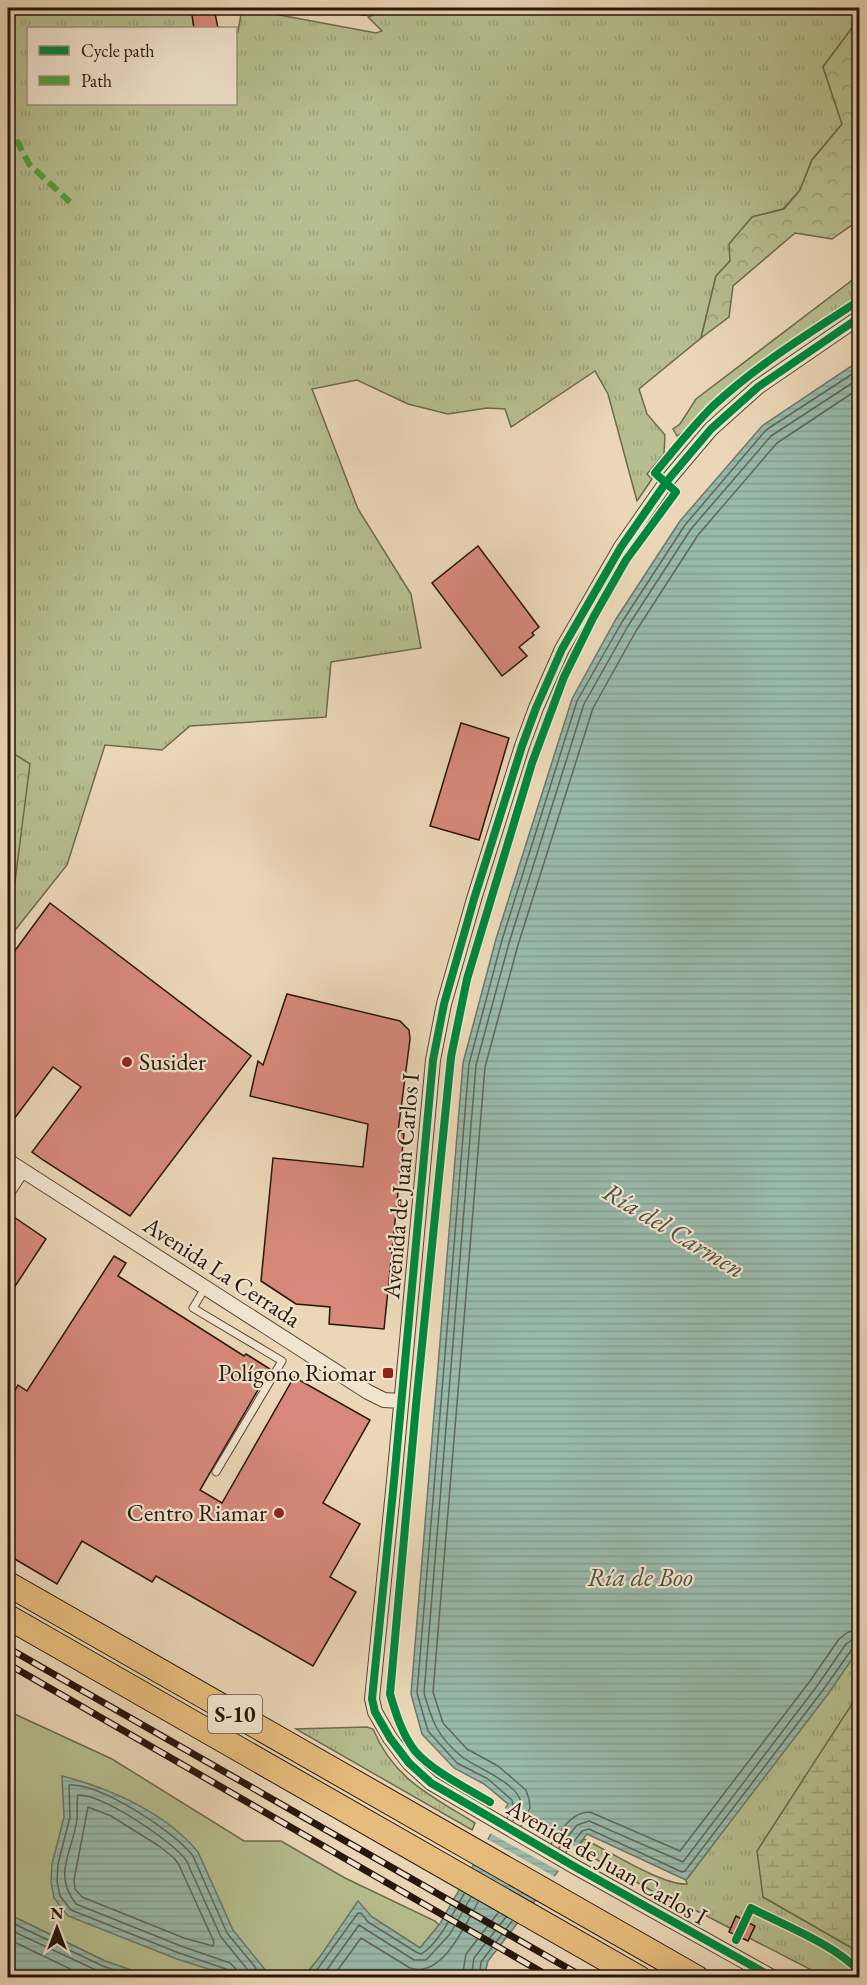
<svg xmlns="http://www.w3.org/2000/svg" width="867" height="1985" font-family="'EB Garamond',serif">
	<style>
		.grass { fill: url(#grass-tufts); stroke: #6e6a4c; stroke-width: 1.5 }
		.forest { fill: url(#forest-crowns); stroke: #6e6a4c; stroke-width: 1.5 }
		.wetland { fill: url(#wetland-marsh); stroke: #6e6a4c; stroke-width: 1.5 }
		.green { fill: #b6be8f; stroke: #6e6a4c; stroke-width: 1.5 }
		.water { fill: url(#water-rules); stroke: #6b786b; stroke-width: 1.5 }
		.pier { fill: #ebd7b7 }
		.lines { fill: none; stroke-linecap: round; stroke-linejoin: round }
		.shore { stroke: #60685a; stroke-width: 1.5 }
		.building { fill: #d8897b; stroke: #26160a; stroke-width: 1.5 }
		.service-casing { stroke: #574635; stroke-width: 9 }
		.minor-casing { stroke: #574635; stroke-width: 16 }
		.motorway-casing { stroke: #26160a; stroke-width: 26 }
		.service { stroke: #f2e5d0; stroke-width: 7 }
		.minor { stroke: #f2e5d0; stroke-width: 14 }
		.motorway { stroke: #e6bc7c; stroke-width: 24 }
		.rail-casing { stroke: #26160a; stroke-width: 7 }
		.rail { stroke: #f2e5d0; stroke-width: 4.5; stroke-dasharray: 14; stroke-linecap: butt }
		.quiet { stroke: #50a13e; stroke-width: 6; stroke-dasharray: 12 6; stroke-linecap: butt }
		.cycleway-casing { stroke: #f2e5d0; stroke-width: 11 }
		.cycleway { stroke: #00873e; stroke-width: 8 }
		.poi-dot { fill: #8f2418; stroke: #f2e5d0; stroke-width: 2 }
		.labels { text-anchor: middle; stroke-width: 4.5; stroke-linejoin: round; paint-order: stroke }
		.shield { fill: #f2e5d0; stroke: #635445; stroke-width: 1.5 }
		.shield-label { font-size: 22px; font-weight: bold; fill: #26160a }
		.poi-label { font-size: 24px; fill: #26160a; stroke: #f2e5d0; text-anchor: end }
		.street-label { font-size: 24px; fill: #26160a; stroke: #f2e5d0 }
		.water-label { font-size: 26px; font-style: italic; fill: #4e4f42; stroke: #f2e5d0 }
	</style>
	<defs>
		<pattern id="grass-tufts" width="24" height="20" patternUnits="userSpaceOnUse" patternTransform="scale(1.5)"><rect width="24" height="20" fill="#b6be8f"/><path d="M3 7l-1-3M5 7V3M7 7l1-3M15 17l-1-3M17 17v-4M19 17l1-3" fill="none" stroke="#9ca37a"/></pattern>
		<pattern id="forest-crowns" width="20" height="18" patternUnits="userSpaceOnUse" patternTransform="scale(1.5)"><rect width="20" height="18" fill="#b6be8f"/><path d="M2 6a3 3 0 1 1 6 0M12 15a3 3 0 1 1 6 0" fill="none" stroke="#9ca37a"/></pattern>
		<pattern id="wetland-marsh" width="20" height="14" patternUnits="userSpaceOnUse" patternTransform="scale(1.5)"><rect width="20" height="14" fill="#b6be8f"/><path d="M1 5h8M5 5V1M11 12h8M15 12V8" fill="none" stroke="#9ca37a"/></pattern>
		<pattern id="water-rules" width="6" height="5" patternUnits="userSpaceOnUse" patternTransform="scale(1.5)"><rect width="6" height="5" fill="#99baab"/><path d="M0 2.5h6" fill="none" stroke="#849f92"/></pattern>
	</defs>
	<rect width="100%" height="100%" fill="#ebd7b7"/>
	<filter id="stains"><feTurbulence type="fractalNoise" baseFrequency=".00333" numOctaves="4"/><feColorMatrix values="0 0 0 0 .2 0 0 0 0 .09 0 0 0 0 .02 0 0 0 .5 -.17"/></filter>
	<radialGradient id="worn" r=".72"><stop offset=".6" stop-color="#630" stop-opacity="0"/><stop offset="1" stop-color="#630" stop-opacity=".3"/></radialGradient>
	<path class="grass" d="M8,8H191L194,28H28V104H236V31L238,32L242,8L376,33L382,31L368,17L393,8H859V23L854,25L823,67L842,124L812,160L800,190L783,209L752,217L730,261L716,276L701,338L639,389L647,414L665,435L664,454L647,474L652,479L637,501L608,394L595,371L511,427L505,409L487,408L448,414L408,404L357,380L312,389L358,509L411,594L421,648L331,662L326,717L190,726L162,750L105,745L67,865L8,939Z
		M859,275V299L714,401L686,431L677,436L673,429L680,424L696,399Z
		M859,1648V1693L763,1897L859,1952V1977H825L697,1911L675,1904L587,1854L578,1847L584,1839C607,1850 663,1886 687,1884L686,1880Z
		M367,1727L373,1729C394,1780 432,1796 475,1823L472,1830L296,1729Z"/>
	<path class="forest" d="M859,23V220L832,239L795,233L733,286L729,317L701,338L716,276L730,261L729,244L752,217L784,209L800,190L812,160L842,124L823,67L854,25Z
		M8,750L30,764L13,897L8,914Z"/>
	<path class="wetland" d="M859,1693V1952L763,1897L757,1851Z"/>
	<path class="green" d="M8,1711L112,1759L244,1841H281L345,1878L435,1921L439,1925L420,1948L372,1917L319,1958L303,1977L152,1978L105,1961L8,1914Z"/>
	<path class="water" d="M859,361V1649L828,1694L686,1880L587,1834L488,1961L484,1977L303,1978L319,1958L358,1901L372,1917L420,1948L439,1925L508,1804L484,1784L454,1768L422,1734L411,1694L463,1063L496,939L572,699L616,619L680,521L762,426Z
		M62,1776C110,1788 166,1813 198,1852L233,1930L267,1972L253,1977H233L177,1959L68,1916L54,1898L51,1882L52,1864L64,1817Z
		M8,1914L105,1961L152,1977H8Z"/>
	<path class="pier" d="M503,1807L580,1849L561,1872L488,1832Z
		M485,1838L557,1878L539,1901L471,1863Z"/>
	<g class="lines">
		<path class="shore" d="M88,1807L111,1816L159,1846L174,1858L179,1865L214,1942L213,1946L184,1938L82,1897L75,1889L74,1880Z
			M507,1818L513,1806L512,1800L488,1779L457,1763L428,1731L417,1693L469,1064L502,940L577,701L622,622L685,525L766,430L860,369
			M513,1821C516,1816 521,1811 521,1804C521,1784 474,1767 461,1756C437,1736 432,1721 424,1693L476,1065L509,943L584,704L628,626L691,529L771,436L860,378
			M521,1826L530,1808L529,1799L526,1790L498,1766L467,1749L443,1723L433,1692L485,1067L518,945L593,708L636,631L698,535L777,443L860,388
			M551,1844C562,1830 571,1812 590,1812L680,1851L810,1681L839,1639L848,1632L860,1630
			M559,1848L577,1825L589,1821L683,1862L817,1686L846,1644L852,1640L860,1639
			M566,1852L582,1831L589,1829L682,1872L685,1871L823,1690L852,1649L860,1646
			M8,1921L103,1966L135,1978
			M8,1929L113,1978
			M8,1939L89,1978
			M231,1978L230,1972L226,1969L179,1953L71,1910L60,1896L57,1881L58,1864L70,1817L69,1785C100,1783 174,1831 193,1856L227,1933L256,1968L254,1978
			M238,1978L236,1969L230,1963L181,1946L76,1904C52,1873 73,1852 77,1819C78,1811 76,1803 78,1795C102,1794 171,1840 186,1860L221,1937L247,1969V1978
			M311,1978L358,1913H361L368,1922L416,1952L421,1954C439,1944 454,1911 464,1894
			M321,1978L359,1925L414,1960H426L450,1934L471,1897
			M332,1978L361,1938L410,1968C442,1979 466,1924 478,1902
			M462,1978L466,1954L498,1913
			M471,1978L474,1958L506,1917
			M479,1978L481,1962L512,1921"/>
	</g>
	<path class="building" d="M191,8H214L218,28H194Z
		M478,546L539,627L532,633L534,635L519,647L527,656L502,676L432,583Z
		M461,723L509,738L479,840L430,826Z
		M50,903L251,1056L130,1216L43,1160L32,1152L81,1087L53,1067L8,1127V960Z
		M287,994L400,1021L409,1030L410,1039L398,1132L404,1134L384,1329L329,1324L330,1307L296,1304L261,1281L273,1158L363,1167L368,1124L250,1096L258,1061L263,1065Z
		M8,1213L46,1239L8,1297Z
		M114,1256L126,1263L118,1276L244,1356L246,1354L270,1369L200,1490L222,1503L294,1377L370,1420L323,1503L360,1524L330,1577L356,1592L313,1666L156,1576L152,1582L82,1541L57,1584L8,1555V1403L18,1385L27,1391Z
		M736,1916L755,1926L748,1941L729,1932Z"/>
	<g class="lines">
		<g class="service-casing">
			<path id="service" d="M205,1288L193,1308L282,1361L216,1472"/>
		</g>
		<g class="minor-casing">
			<path id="minor" d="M363,8H365
				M8,1161L368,1392L384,1400L401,1401
				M8,1191L22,1170
				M774,1978L577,1868L431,1783L409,1763L390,1738L375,1712L372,1699L394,1481L433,1060L444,1004L474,899L522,746L536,708L562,649L621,547L667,481L711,429L758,387L860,317"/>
		</g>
		<g class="motorway-casing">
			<path id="motorway" d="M8,1584L697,1978
				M8,1617L639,1978"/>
		</g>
		<use href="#service" class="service"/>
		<use href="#minor" class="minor"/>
		<use href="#motorway" class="motorway"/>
		<g class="rail-casing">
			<path id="rail" d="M8,1648L585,1978
				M8,1664L552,1978"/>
		</g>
		<use href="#rail" class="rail"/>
		<path class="quiet" d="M8,124L29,164L70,202"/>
		<g class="cycleway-casing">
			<path id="cycleway" d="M490,1802C468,1789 431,1770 415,1751C402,1734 396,1714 390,1694L416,1405L451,1057L467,979L532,763L564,677L593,618L626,560L676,492L655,473C674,450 692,427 713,406C757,365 809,333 860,300
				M736,1940L751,1908C785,1926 834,1944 860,1972
				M774,1978L577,1868L431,1783L409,1763L390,1738L375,1712L372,1699L394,1481L433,1060L444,1004L474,899L522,746L536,708L562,649L621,547L667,481L711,429L758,387L860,317"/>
		</g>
		<use href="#cycleway" class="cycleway"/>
	</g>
	<g class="poi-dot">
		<circle cx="127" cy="1062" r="6"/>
		<rect x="382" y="1367" width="12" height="12" rx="3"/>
		<circle cx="279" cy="1513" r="6"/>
	</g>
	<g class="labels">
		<rect class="shield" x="208" y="1695" width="54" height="38" rx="4.5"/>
		<g class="shield-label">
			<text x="235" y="1722">S-10</text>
		</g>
		<g class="poi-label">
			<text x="139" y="1070" text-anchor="start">Susider</text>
			<text x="376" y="1381">Polígono Riomar</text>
			<text x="267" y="1521">Centro Riamar</text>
		</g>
		<g class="street-label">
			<text transform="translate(401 1186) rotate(-85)" y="8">Avenida de Juan Carlos I</text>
			<text transform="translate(222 1272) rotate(33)" y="8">Avenida La Cerrada</text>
			<text transform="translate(607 1862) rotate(30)" y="8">Avenida de Juan Carlos I</text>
		</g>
		<g class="water-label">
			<text transform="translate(674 1230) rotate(31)" y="9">Ría del Carmen</text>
			<text x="640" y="1586">Ría de Boo</text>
		</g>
	</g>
	<rect width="867" height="1985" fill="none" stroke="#ebd7b7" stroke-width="30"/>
	<rect x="9" y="9" width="849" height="1967" fill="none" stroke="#26160a" stroke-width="3"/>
	<rect x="15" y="15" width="837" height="1955" fill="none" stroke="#26160a" stroke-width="1.5"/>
	<rect x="27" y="27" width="210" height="78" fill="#f2e5d0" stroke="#a09281" stroke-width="1.5"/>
	<rect x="39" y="46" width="30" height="9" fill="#00873e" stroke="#a09281" stroke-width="1.5"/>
	<text x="81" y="57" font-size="18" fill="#26160a">Cycle path</text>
	<rect x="39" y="76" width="30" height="9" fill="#50a13e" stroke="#a09281" stroke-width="1.5"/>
	<text x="81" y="87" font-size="18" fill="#26160a">Path</text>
	<g transform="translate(57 1928)" stroke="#f2e5d0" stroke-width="4.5" paint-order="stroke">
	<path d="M0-4.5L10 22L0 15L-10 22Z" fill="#26160a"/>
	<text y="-9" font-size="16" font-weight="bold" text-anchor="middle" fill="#26160a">N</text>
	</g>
	<rect width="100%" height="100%" filter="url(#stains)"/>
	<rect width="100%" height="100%" fill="url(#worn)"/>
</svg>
